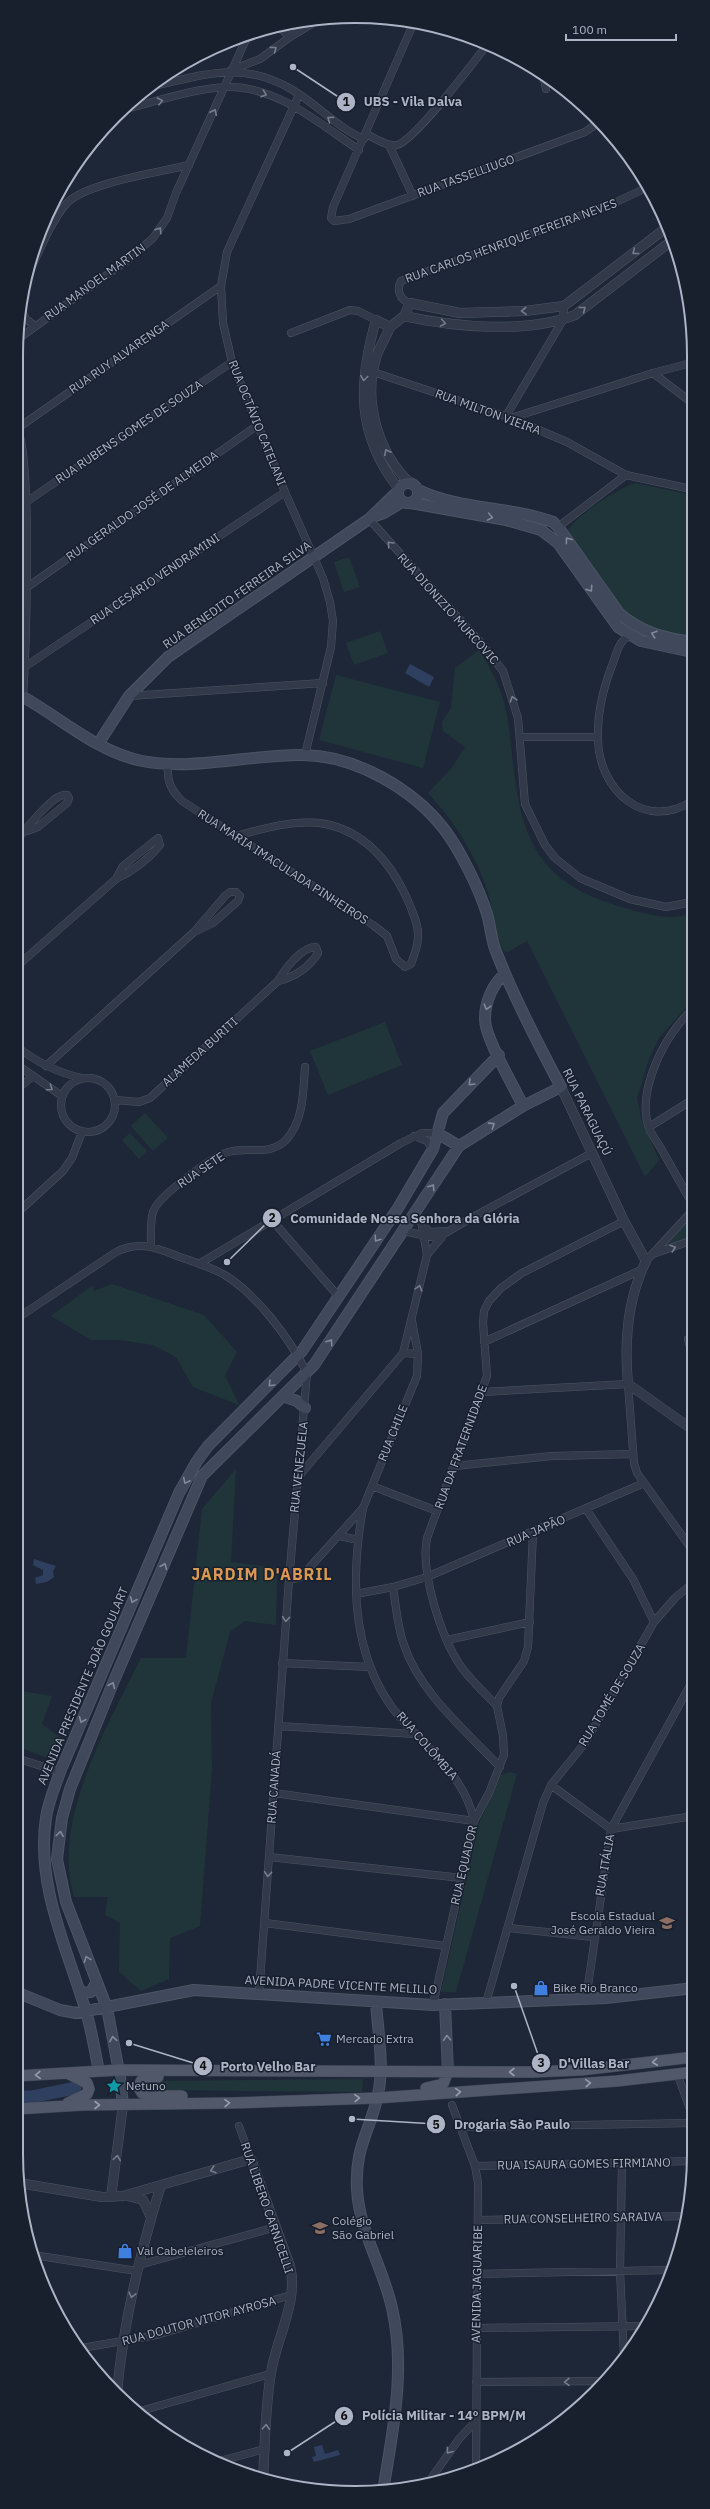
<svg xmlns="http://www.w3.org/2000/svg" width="710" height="2509" font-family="'IBM Plex Sans',sans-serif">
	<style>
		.green { fill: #20353a }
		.water { fill: #2f3f5f }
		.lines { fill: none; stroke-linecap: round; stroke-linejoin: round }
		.river { stroke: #2f3f5f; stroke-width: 13 }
		.minor-casing { stroke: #4c5464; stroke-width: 8 }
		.tertiary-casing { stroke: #4c5464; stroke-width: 10 }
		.secondary-casing { stroke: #4c5464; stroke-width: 12 }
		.primary-casing { stroke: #3b4352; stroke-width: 12 }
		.minor { stroke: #323a49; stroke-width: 7 }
		.tertiary { stroke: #323a49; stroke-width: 9 }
		.secondary { stroke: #40485c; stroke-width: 10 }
		.primary { stroke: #505869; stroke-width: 11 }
		.oneway { stroke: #757d8e }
		.oneway2 { stroke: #81899c }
		.oneway3 { stroke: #959daf }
		.labels { text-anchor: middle; stroke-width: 3; stroke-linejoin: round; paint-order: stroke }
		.street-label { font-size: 12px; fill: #acb4c6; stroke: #181f2d }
		.poi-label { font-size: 12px; fill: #acb4c6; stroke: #181f2d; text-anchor: start }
		.district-label { font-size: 16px; font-weight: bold; letter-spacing: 1px; fill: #db9852; stroke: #181f2d }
		.rim { fill: none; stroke: #acb4c6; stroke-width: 2 }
		.leader { fill: none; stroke: #acb4c6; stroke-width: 1.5 }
		.callout-dot { fill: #acb4c6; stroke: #181f2d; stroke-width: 1.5 }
		.mark-label { font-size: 12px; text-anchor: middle; font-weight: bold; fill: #111 }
		.callout-label { font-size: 13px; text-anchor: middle; font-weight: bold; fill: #acb4c6; stroke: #181f2d; stroke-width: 3; stroke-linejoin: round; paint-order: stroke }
	</style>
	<rect width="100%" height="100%" fill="#1e2738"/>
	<path class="green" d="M636,483L691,495L692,638L653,632L629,618L566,533C577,515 616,489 636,483Z
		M349,557L360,587L344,592L334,562Z
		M380,631L388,653L354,665L346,643Z
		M479,650C493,671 505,696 508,722C519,801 514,868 603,901C621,907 649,916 668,917C676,918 685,915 692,914V1001L659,1038L649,1059L637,1098L642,1121L659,1160L645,1177L527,941L506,953C493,937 494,910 487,890C475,853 454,821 428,793L451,769L465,747L443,731L442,722L451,708L455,668Z
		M336,675L440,702L423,768L319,740Z
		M385,1022L402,1065L328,1095L310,1051Z
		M145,1113L168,1138L153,1151L131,1126Z
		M130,1133L147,1151L139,1159L122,1140Z
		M693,1212V1238L665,1247Z
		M112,1284L204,1315L237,1352L225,1375L239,1405L193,1387L176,1357L153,1345L121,1340H91L51,1316L93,1285L94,1291Z
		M236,1469L231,1562L277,1568L276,1625L245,1621L230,1632L211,1703L212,1769L200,1926L170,1938L169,1979L141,1991L119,1972L120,1923L105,1915L108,1897H74C51,1820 108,1725 141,1658H186L202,1509Z
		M16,1688L21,1691L52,1696L42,1724L62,1739L53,1760L16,1746Z
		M510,1772L517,1774L456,1992H441L479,1823L501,1775Z
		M363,2079L362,2092L154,2090L155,2081Z"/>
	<path class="water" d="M410,664L434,677L429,687L405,673Z
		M34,1559L56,1566L53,1571L54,1577L47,1582L36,1584L35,1578L43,1575V1570L33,1565Z
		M322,2445L325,2454L338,2450L340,2455L314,2462L312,2457L316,2456L314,2447Z"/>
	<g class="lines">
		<path class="river" d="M16,2097H31L75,2088"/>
		<g class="minor-casing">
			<path id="minor" d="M414,22L333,207L331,218L334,221L349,219L585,132L599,122
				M277,26L290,37
				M231,70L260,59L290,37L318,20
				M544,79L546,89
				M149,87C202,76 239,59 291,89C317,104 336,127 364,139
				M299,95L227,252L221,286L223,323L232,362L285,492L323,578L330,602L333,621L331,647L305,755
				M122,110C155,102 191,89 226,87C276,85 320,124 359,150
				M366,134C375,138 387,147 397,145C415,140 473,63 487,45
				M389,145L413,196
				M24,284C36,260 49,223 67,203C86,183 160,172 189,165
				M410,303C400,300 396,290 401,281L612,204L646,188
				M21,309L26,319L35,326
				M291,333L350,310L358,311L376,320
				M18,339L129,259L153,238L167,218L176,193L248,35
				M373,372L511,418L567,442L626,475L691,489
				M653,373L691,402
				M506,416L563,320L564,306
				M511,418L653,373L691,363
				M16,426C33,448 26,658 23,696
				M18,428L221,286
				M26,502L232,362
				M369,519L482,644L503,671L518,718L525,804L545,845L555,858L580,878L630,899L666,907L692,902
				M558,527L626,475
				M26,588L258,425
				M630,636C619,640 617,652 613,663C603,688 597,713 598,740C599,790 645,832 692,801
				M26,666L285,492
				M129,696L323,683
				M520,737H598
				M168,765C167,781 170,789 182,801L373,925L387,936L396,959L405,967L411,964C414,956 418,946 418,937C419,925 413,914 409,903C393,866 367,833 326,824C296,819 265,828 236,836
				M16,840C26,831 53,792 67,795L69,798L67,803L38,827L27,831
				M16,967L116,879C133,871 148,860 160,845L158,838L123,866L116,879
				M692,1010C665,1034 636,1091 649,1128C652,1136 659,1144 663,1152C673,1170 683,1187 693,1205
				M16,1046C36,1062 56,1072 81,1078
				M16,1064L62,1096
				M46,1066L194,932L225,896L230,892H236L240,896L238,901L213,923L194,932
				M61 1105a27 27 0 1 1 54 0a27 27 0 1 1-54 0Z
				M16,1090L33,1076
				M115,1100L139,1102L150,1098L278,981C285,969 301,947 316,947L318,953C310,967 293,978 278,981
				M649,1127L692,1100
				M414,1136L427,1141L433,1149
				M16,1214L63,1171L72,1158L82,1132
				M413,1215L430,1232L447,1231
				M271,1219L339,1297
				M403,1231L437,1238L471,1218L592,1153
				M151,1245C151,1235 150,1222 153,1212C157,1197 213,1156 228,1152C249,1146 269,1157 286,1140C304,1121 303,1091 305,1067
				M653,1254L693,1240
				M427,1255L442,1237
				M646,1261L693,1210
				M199,1264L401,1143L422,1133H437
				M16,1319L116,1252C140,1240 157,1248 180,1257C194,1262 210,1267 223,1274C256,1293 290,1339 307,1373L289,1580L259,1994
				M688,1339L693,1358
				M484,1342L641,1270
				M403,1353L418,1354
				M482,1392L628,1384L634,1463L637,1473L693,1551
				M455,1466L552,1456L633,1454
				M299,1476L403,1353L427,1255L422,1226
				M372,1486L437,1511
				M340,1536L358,1540
				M289,1580L301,1577L363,1508L417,1376L418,1354L412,1321
				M393,1587C396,1606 397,1626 404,1645C420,1693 466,1731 500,1767
				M356,1594L393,1587L427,1577L644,1483
				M654,1622L675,1598L693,1583
				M447,1640L530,1622
				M282,1663L370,1667
				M497,1706C485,1693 470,1680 460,1665C441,1637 420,1571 427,1538L487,1376L483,1323L484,1311L489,1301L501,1288L522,1273L624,1221
				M278,1726L416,1734
				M16,1758L60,1772
				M551,1785L611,1829L693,1816
				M274,1793L474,1821C466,1779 431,1751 403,1721C351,1663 350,1580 363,1508
				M269,1857L462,1878
				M265,1923L446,1946
				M509,1928L593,1937
				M586,1999L611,1829L693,1680
				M486,2003L543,1803L551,1785L585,1743L654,1622L633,1579L586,1509
				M433,2005L474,1821L489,1793L504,1755L503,1736L497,1706L499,1698L524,1661L528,1647L533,1532
				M678,2076L694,2120
				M452,2105L475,2166L478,2183L476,2469
				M239,2126L251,2159
				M462,2129L466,2127L694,2123
				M622,2162L620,2271L624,2357
				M475,2166L693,2161
				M478,2220L688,2216
				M33,2255L137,2271
				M139,2265L276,2227
				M476,2274L669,2270
				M477,2328L647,2326
				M82,2348L157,2335L291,2295
				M476,2382L606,2381
				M137,2412L270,2374
				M216,2462L265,2449
				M476,2464H485
				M428,2483L459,2439L475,2422"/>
		</g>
		<g class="tertiary-casing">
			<path id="tertiary" d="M404,316C454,327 527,334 575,315L670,242
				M390,327L404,316L410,303L460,313L525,311L564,306L666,228
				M390,327L376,320C358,383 356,434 398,488
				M390,327C386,338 379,347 376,358C363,401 378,453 410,483
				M561,1087L624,1221L646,1261C627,1300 624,1341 628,1384L693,1430
				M19,2183L102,2197L123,2196L251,2159L290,2266C299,2301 276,2339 271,2373C265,2408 265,2444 263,2480
				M128,2196L143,2200L151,2217
				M111,2197L123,2105
				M117,2393C123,2322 140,2253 161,2185"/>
		</g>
		<g class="secondary-casing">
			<path id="secondary" d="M398 493a10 10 0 1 1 20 0a10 10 0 1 1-20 0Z
				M418,490C460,510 509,506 553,522L558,527L619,613C640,632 664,638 692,642
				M411,503L506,520L541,530L558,543L618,627L641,641L692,652
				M372,517L384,513L402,502
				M16,693C58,715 94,751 142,761C195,771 250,754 304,755C356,756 413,789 444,829C460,850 479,888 487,914C491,927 491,941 497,954C515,1000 538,1044 561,1087L523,1106L459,1146L314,1365L202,1476L113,1683L70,1789L62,1818L57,1859L66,1902L107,2008L120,2077L123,2105
				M98,744L129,696L168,657L369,519L397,492
				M505,974C493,983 485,1002 485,1018C484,1037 514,1086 523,1106
				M437,1133L459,1146
				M283,1396L297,1401L305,1408
				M16,1992L60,2010L76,2013L194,1990L433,2005L606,1998L694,1988
				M80,1993L91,1992L96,1983
				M376,2002C378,2034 385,2068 377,2099C368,2135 355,2148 357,2189C359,2231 383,2267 392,2308C406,2368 393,2430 383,2491
				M445,2004L448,2072
				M99,2071C94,2048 91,2024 83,2002C65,1944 36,1882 46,1818C48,1802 55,1787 60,1772L179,1493L197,1461L208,1446L302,1351L398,1208L433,1149L443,1113L499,1055"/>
		</g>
		<g class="primary-casing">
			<path id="primary" d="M16,2076L119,2070L532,2072L581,2070L694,2057
				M158,2077C147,2076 140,2077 139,2088L142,2093L151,2096H182
				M426,2088L443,2084L448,2072
				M68,2103L87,2094L89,2089L87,2083L69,2074
				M16,2109L83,2105L231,2103L377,2098L617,2081L694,2072"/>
		</g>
		<use href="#minor" class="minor"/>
		<use href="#tertiary" class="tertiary"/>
		<use href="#secondary" class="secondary"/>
		<use href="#primary" class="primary"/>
	</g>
	<defs><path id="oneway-chevron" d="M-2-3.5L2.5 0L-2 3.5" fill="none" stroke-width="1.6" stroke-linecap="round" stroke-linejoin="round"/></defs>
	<g class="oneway">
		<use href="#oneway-chevron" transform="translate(274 49) rotate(-37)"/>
		<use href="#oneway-chevron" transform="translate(264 94) rotate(19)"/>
		<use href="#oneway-chevron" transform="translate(160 101) rotate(-14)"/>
		<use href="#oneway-chevron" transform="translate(214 112) rotate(-65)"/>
		<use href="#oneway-chevron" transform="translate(330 119) rotate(-144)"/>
		<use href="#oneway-chevron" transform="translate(159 230) rotate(-56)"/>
		<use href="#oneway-chevron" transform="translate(635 252) rotate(142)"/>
		<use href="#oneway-chevron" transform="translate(583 309) rotate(-38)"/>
		<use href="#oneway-chevron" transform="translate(524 311) rotate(177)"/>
		<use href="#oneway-chevron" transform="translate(443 323) rotate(10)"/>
		<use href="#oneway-chevron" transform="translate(364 378) rotate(97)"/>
		<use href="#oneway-chevron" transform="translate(387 452) rotate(-117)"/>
		<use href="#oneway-chevron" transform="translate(390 544) rotate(-133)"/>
		<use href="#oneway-chevron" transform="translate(513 699) rotate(-108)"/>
		<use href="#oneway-chevron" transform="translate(50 1088) rotate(35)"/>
		<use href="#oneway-chevron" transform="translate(673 1248) rotate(-18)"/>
		<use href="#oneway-chevron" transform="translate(419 1288) rotate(-74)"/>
		<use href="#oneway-chevron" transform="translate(286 1619) rotate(94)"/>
		<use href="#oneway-chevron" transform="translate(268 1874) rotate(94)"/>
		<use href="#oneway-chevron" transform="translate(117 2158) rotate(-82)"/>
		<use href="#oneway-chevron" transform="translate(213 2170) rotate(164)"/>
		<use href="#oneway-chevron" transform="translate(132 2295) rotate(103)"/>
		<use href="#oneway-chevron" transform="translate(567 2382) rotate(179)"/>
		<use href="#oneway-chevron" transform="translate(266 2427) rotate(-87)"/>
		<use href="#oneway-chevron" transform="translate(449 2451) rotate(127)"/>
	</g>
	<g class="oneway2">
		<use href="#oneway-chevron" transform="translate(490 517) rotate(10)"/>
		<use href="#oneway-chevron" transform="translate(568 540) rotate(-126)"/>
		<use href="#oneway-chevron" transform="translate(590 589) rotate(55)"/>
		<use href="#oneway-chevron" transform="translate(654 634) rotate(-161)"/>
		<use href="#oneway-chevron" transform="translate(487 1007) rotate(106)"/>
		<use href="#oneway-chevron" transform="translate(471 1083) rotate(135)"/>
		<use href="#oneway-chevron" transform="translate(492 1125) rotate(-33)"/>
		<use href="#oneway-chevron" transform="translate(432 1187) rotate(-57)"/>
		<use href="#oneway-chevron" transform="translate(377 1239) rotate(124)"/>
		<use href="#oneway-chevron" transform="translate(330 1342) rotate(-56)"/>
		<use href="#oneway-chevron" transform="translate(271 1384) rotate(135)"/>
		<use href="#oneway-chevron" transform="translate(186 1481) rotate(117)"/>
		<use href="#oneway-chevron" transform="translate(164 1566) rotate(-67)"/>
		<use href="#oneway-chevron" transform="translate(133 1600) rotate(113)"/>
		<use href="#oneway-chevron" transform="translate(112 1685) rotate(-67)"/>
		<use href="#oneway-chevron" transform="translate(82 1720) rotate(113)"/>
		<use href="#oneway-chevron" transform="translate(60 1834) rotate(-83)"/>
		<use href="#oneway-chevron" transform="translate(87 1959) rotate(-111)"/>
		<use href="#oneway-chevron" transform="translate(447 2038) rotate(-93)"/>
		<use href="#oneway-chevron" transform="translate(113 2039) rotate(-100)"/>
	</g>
	<g class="oneway3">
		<use href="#oneway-chevron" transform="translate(655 2062) rotate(174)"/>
		<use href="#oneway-chevron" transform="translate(512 2072) rotate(180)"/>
		<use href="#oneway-chevron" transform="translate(38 2075) rotate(178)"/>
		<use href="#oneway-chevron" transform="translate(588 2083) rotate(-4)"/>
		<use href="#oneway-chevron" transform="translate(458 2092) rotate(-4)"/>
		<use href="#oneway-chevron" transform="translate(357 2098) rotate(-2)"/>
		<use href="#oneway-chevron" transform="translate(227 2103) rotate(-1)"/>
		<use href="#oneway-chevron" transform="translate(97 2105)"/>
	</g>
	<defs>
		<g id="school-bare" transform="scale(1.2)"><path d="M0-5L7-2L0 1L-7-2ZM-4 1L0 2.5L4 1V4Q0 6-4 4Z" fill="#8d6e63" stroke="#181f2d" stroke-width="2.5" paint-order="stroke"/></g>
		<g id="shop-bare" transform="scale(1.2)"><path d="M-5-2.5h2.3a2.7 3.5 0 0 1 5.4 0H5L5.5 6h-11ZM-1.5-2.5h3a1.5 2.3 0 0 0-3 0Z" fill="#3f7fe0" stroke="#181f2d" stroke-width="2.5" paint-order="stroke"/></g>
		<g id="supermarket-bare" transform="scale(1.2)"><path d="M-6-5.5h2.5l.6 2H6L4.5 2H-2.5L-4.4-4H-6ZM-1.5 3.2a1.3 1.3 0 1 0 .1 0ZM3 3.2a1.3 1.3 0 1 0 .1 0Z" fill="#3f7fe0" stroke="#181f2d" stroke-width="2.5" paint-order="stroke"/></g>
		<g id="sight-bare" transform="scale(1.2)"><path d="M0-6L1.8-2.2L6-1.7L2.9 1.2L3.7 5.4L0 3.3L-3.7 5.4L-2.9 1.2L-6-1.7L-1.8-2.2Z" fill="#0f9aa8" stroke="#181f2d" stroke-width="2.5" paint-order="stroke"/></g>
	</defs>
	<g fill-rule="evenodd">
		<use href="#school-bare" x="667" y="1923"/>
		<use href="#shop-bare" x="541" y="1988"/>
		<use href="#supermarket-bare" x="324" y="2039"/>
		<use href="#sight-bare" x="114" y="2086"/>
		<use href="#school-bare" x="320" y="2228"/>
		<use href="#shop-bare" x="125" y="2251"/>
	</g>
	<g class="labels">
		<g class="street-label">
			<text transform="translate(466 176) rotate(-20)" y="4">RUA TASSELLIUGO</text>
			<text transform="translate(511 241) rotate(-20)" y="4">RUA CARLOS HENRIQUE PEREIRA NEVES</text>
			<text transform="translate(95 282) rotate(-36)" y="4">RUA MANOEL MARTIN</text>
			<text transform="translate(119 357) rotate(-35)" y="4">RUA RUY ALVARENGA</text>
			<text transform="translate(488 412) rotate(20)" y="4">RUA MILTON VIEIRA</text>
			<text transform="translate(257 423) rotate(68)" y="4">RUA OCTÁVIO CATELANI</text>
			<text transform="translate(129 432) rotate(-34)" y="4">RUA RUBENS GOMES DE SOUZA</text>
			<text transform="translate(142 506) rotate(-35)" y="4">RUA GERALDO JOSÉ DE ALMEIDA</text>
			<text transform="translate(155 579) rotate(-34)" y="4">RUA CESÁRIO VENDRAMINI</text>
			<text transform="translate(237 595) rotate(-35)" y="4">RUA BENEDITO FERREIRA SILVA</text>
			<text transform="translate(448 609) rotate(48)" y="4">RUA DIONIZIO MURCOVIC</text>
			<text transform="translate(283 867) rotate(33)" y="4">RUA MARIA IMACULADA PINHEIROS</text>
			<text transform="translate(200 1052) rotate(-42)" y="4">ALAMEDA BURITI</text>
			<text transform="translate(587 1112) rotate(64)" y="4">RUA PARAGUAÇÚ</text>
			<text transform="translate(201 1170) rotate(-34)" y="4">RUA SETE</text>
			<text transform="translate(393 1433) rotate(-68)" y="4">RUA CHILE</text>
			<text transform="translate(461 1447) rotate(-70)" y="4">RUA DA FRATERNIDADE</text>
			<text transform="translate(299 1467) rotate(-84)" y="4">RUA VENEZUELA</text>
			<text transform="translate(536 1531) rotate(-23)" y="4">RUA JAPÃO</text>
			<text transform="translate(83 1686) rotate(-67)" y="4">AVENIDA PRESIDENTE JOÃO GOULART</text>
			<text transform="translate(612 1695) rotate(-59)" y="4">RUA TOMÉ DE SOUZA</text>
			<text transform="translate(427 1746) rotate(49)" y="4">RUA COLÔMBIA</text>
			<text transform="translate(274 1787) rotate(-86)" y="4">RUA CANADÁ</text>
			<text transform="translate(464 1865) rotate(-77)" y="4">RUA EQUADOR</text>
			<text transform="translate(605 1865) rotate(-80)" y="4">RUA ITÁLIA</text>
			<text transform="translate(341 1985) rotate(3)" y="4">AVENIDA PADRE VICENTE MELILLO</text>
			<text transform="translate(584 2164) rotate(-1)" y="4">RUA ISAURA GOMES FIRMIANO</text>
			<text transform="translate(267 2208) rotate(71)" y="4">RUA LIBERO CARNICELLI</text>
			<text transform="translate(583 2218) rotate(-1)" y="4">RUA CONSELHEIRO SARAIVA</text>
			<text transform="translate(477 2284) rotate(-89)" y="4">AVENIDA JAGUARIBE</text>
			<text transform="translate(199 2321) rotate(-15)" y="4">RUA DOUTOR VITOR AYROSA</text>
		</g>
		<g class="poi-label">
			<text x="655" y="1920" text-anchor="end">Escola Estadual<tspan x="655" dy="14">José Geraldo Vieira</tspan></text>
			<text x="553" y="1992">Bike Rio Branco</text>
			<text x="336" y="2043">Mercado Extra</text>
			<text x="126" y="2090">Netuno</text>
			<text x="332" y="2225">Colégio<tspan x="332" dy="14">São Gabriel</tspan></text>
			<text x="137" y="2255">Val Cabeleleiros</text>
		</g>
		<g class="district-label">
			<text x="262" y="1580">JARDIM D'ABRIL</text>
		</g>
	</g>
	<path d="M0 0H710V2509H0ZM355 23H355A332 332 0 0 1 687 355V2154A332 332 0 0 1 355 2486H355A332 332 0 0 1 23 2154V355A332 332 0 0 1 355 23Z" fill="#181f2d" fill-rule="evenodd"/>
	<path class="rim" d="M355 23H355A332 332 0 0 1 687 355V2154A332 332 0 0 1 355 2486H355A332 332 0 0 1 23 2154V355A332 332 0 0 1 355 23Z"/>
	<path class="leader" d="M293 67L346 102M227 1262L272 1218M514 1986L541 2063M129 2043L203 2066M352 2119L436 2124M287 2453L344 2416"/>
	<g class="callout-dot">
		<circle cx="293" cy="67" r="4"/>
		<circle cx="227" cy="1262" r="4"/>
		<circle cx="514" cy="1986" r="4"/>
		<circle cx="129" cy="2043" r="4"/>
		<circle cx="352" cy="2119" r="4"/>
		<circle cx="287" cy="2453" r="4"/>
		<circle cx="346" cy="102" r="10"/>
		<circle cx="272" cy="1218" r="10"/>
		<circle cx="541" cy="2063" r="10"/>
		<circle cx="203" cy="2066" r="10"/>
		<circle cx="436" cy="2124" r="10"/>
		<circle cx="344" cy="2416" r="10"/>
	</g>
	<g class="mark-label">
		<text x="346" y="106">1</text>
		<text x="272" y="1222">2</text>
		<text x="541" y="2067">3</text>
		<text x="203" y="2070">4</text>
		<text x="436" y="2129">5</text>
		<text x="344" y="2420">6</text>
	</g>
	<g class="callout-label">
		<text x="413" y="106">UBS - Vila Dalva</text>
		<text x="405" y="1223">Comunidade Nossa Senhora da Glória</text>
		<text x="594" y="2068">D'Villas Bar</text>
		<text x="268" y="2071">Porto Velho Bar</text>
		<text x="512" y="2129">Drogaria São Paulo</text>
		<text x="444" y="2420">Polícia Militar - 14º BPM/M</text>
	</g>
	<path d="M566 34v6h110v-6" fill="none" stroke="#acb4c6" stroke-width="2"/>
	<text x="572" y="34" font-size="12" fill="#acb4c6" stroke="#181f2d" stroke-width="3" paint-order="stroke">100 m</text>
</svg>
